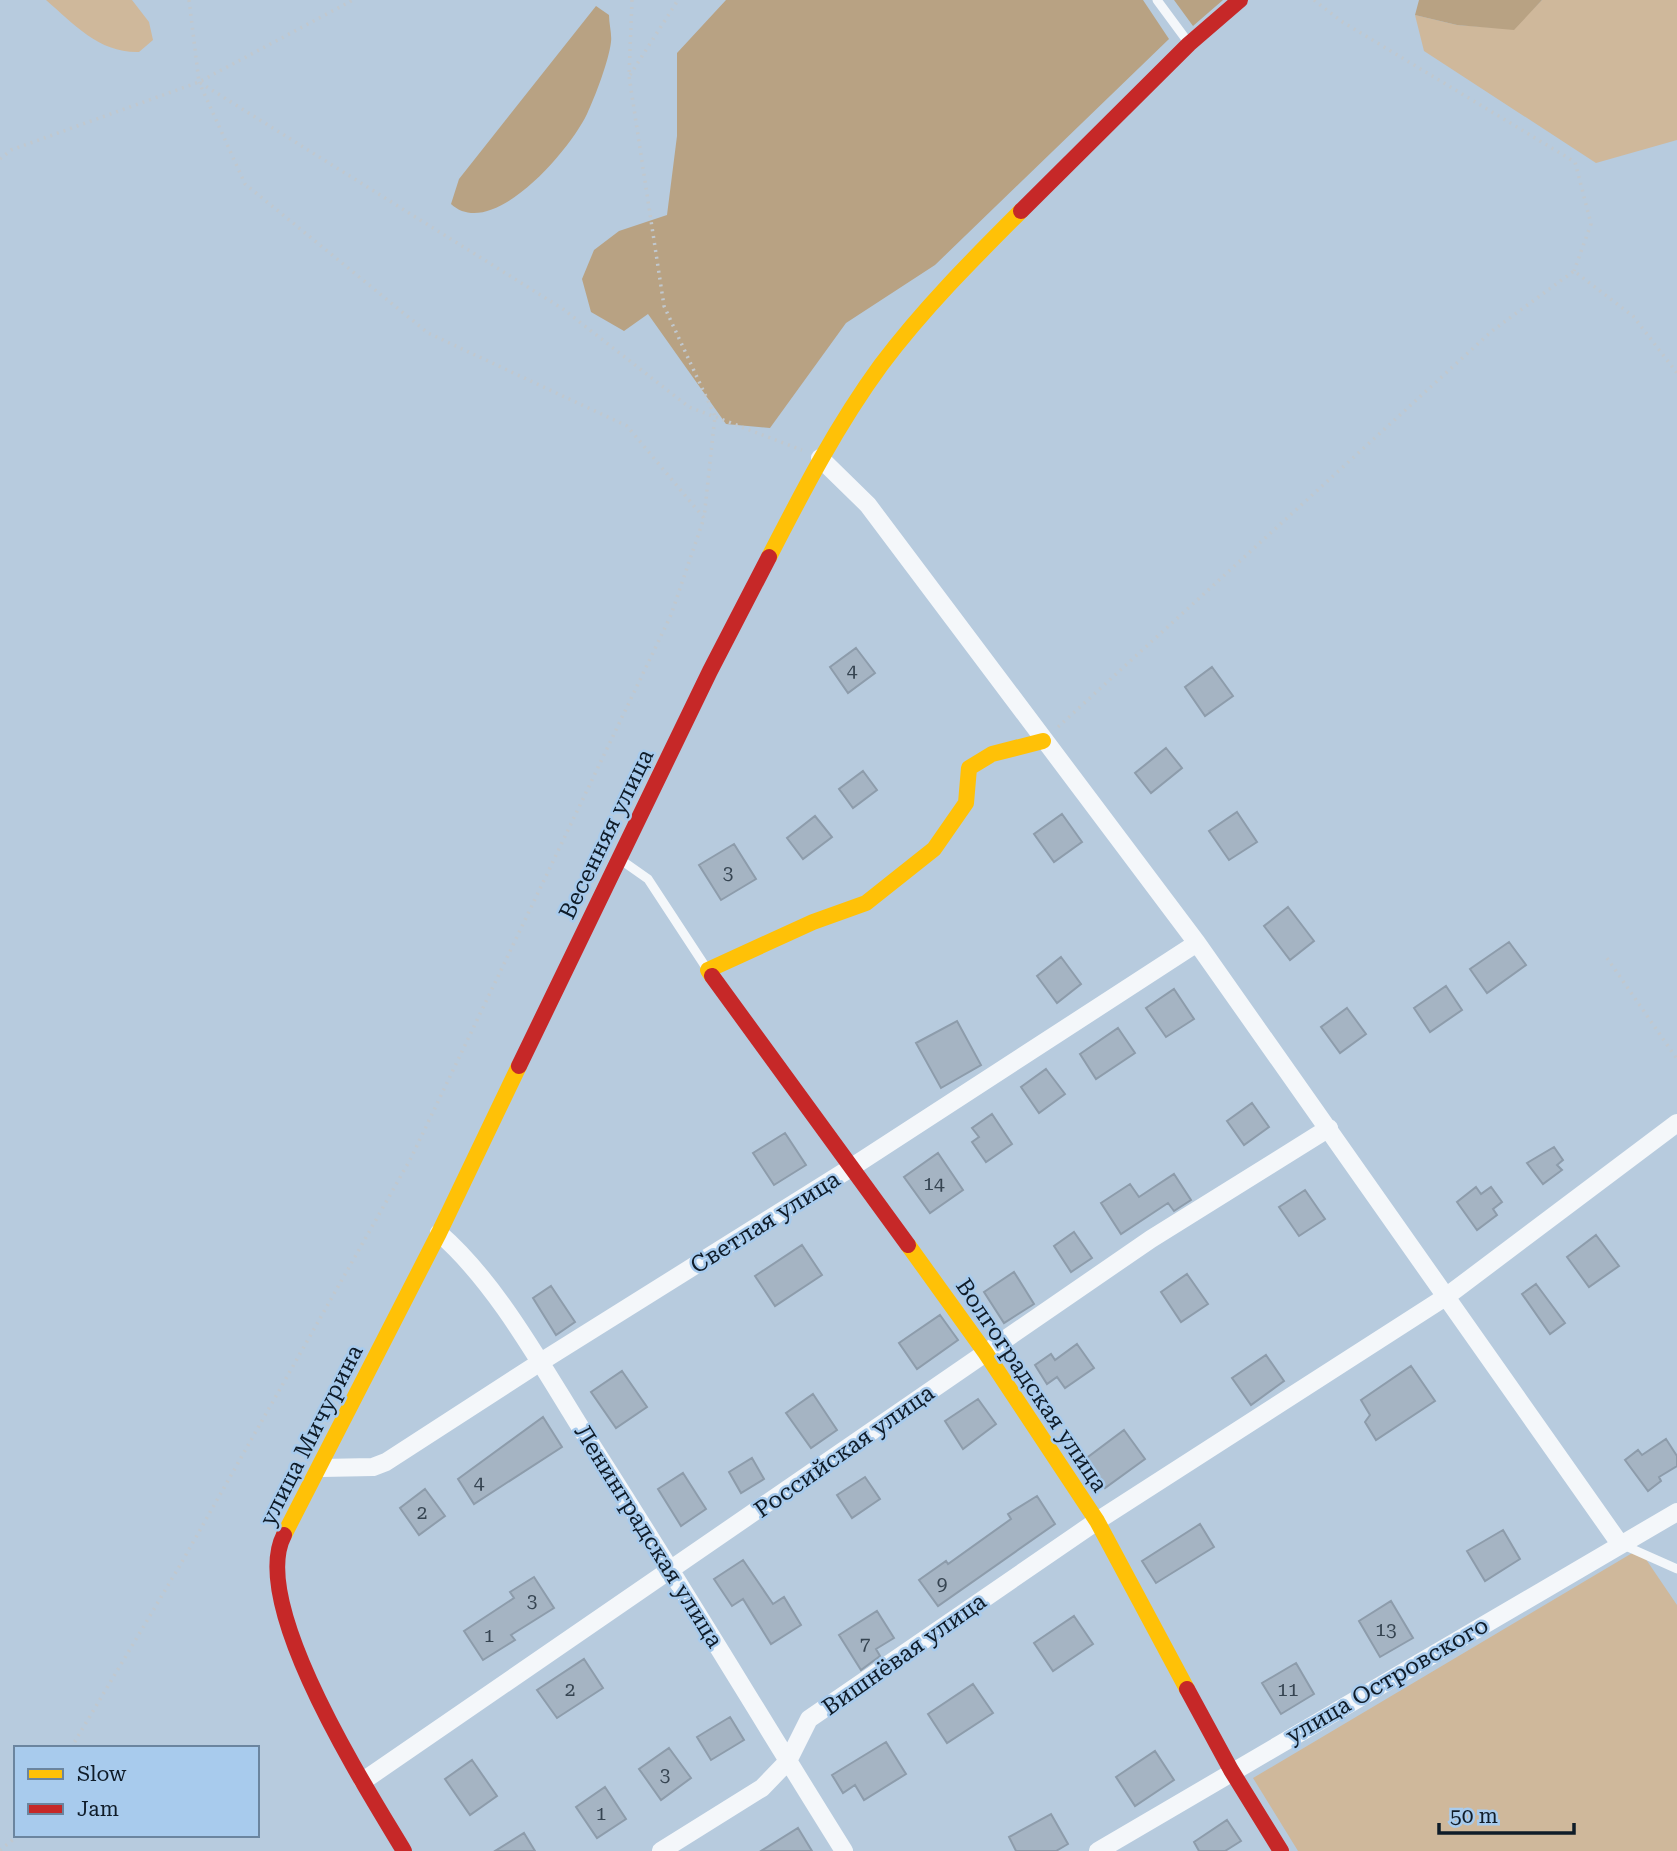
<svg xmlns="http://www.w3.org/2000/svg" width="1677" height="1851" font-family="'Roboto Serif',serif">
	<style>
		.green { fill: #cfb89b }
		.forest { fill: #b8a283 }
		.building { fill: #a5b4c3; stroke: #8d9cab; stroke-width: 2 }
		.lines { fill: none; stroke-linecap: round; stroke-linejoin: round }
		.path { stroke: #c1c8ce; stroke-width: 3.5; stroke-dasharray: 2 5; stroke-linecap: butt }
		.lane { stroke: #f4f7fa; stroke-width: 9 }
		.street { stroke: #f4f7fa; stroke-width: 18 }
		.slow { stroke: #ffc107; stroke-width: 16 }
		.jam { stroke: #c62828; stroke-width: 16 }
		.labels { text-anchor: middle; stroke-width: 5; stroke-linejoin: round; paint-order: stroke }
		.number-label { font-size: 19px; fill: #364451 }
		.street-label { font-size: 23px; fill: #0f1c29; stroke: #a8cbed }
	</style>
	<rect width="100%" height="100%" fill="#b7cbde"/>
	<path class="green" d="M46,0H132L149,22L153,40L139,52C99,53 75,25 46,0Z
		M1542,0H1677V140L1596,163L1424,51L1415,15L1457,25L1513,29Z
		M1639,1549L1677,1605V1851H1298L1253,1778Z"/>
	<path class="forest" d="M726,0H1143L1169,39L935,265L846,323L770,428L726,424L648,314L624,331L591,312L582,279L594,250L619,231L667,215L677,136V53Z
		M1174,0H1223L1193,26Z
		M1419,0H1542L1514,30L1457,25L1415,15Z
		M596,6L609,15C609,24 612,34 611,42C609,60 595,97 587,114C570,150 492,242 451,204L459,179Z"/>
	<path class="building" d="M856,648L875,673L848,693L830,667Z
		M1212,667L1233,696L1205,716L1185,687Z
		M1166,748L1182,768L1151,793L1135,773Z
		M863,771L877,790L853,808L839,789Z
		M1237,812L1257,842L1229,860L1209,831Z
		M1062,814L1082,842L1054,862L1034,834Z
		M815,816L832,837L803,859L787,838Z
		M734,844L756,879L721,900L699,865Z
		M1288,907L1314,941L1290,960L1264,926Z
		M1509,942L1526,965L1487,993L1470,969Z
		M1061,957L1081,984L1057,1003L1037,976Z
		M1446,986L1462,1010L1430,1032L1414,1008Z
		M1174,989L1194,1019L1166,1037L1146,1008Z
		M1347,1008L1366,1034L1340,1053L1321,1027Z
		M957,1021L981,1065L941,1088L916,1043Z
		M1118,1028L1135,1053L1096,1079L1080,1054Z
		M1046,1069L1065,1094L1039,1113L1021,1087Z
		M1252,1103L1269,1127L1244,1145L1227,1121Z
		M992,1114L1012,1144L986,1162L972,1142L979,1137L972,1128Z
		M785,1133L806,1165L774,1185L753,1153Z
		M1554,1147L1563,1160L1557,1165L1562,1170L1543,1184L1527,1163Z
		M938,1153L963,1190L930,1213L904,1177Z
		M1174,1174L1191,1200L1174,1211L1168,1203L1121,1234L1101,1203L1130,1184L1139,1197Z
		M1476,1187L1481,1194L1491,1187L1502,1202L1493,1209L1497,1215L1477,1230L1457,1202Z
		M1305,1190L1325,1219L1299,1236L1279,1207Z
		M1074,1232L1092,1258L1071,1272L1054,1246Z
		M1596,1235L1619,1266L1589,1287L1567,1257Z
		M802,1245L822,1275L775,1306L755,1276Z
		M1014,1272L1034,1304L1004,1323L984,1292Z
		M1187,1274L1208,1304L1181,1322L1161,1292Z
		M1536,1284L1565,1323L1550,1334L1522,1294Z
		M551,1286L575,1322L556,1335L533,1298Z
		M940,1315L958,1340L917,1369L899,1343Z
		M1077,1344L1094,1368L1065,1388L1057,1377L1047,1384L1035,1365L1051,1354L1055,1360Z
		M1266,1355L1284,1381L1251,1405L1232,1378Z
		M1411,1366L1435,1401L1376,1440L1365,1422L1370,1415L1361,1400Z
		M622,1371L647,1407L616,1428L591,1392Z
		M813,1394L837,1430L811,1448L786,1413Z
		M978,1399L996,1424L963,1449L945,1421Z
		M543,1417L562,1447L474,1504L458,1479Z
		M1124,1430L1145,1459L1105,1488L1084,1460Z
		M1666,1439L1677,1456V1466L1659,1477L1661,1481L1648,1491L1625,1460L1638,1450L1642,1455Z
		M752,1458L764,1479L741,1493L729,1472Z
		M683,1473L706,1509L681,1526L658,1489Z
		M865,1477L880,1499L852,1518L837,1495Z
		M425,1489L445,1516L419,1535L400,1508Z
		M1037,1496L1055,1524L938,1606L919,1580L946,1561L948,1564L1011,1519L1008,1514Z
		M1200,1524L1214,1547L1156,1583L1142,1561Z
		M1503,1530L1520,1559L1485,1581L1467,1551Z
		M743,1560L773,1604L784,1597L801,1625L771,1644L743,1599L732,1606L714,1579Z
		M534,1577L554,1608L511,1635L515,1640L483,1660L464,1631L514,1598L510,1592Z
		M1391,1601L1413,1638L1380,1657L1359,1621Z
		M877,1611L894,1638L876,1649L880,1656L861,1670L839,1635Z
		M1074,1616L1093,1644L1053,1671L1034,1643Z
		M584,1659L603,1688L557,1718L537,1690Z
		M1296,1663L1314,1694L1281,1714L1262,1683Z
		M973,1684L993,1713L947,1743L928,1714Z
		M730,1717L744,1740L711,1760L697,1737Z
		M886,1742L906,1774L864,1800L855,1785L843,1793L832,1775Z
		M669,1748L691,1778L661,1800L639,1769Z
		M1155,1751L1174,1780L1135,1806L1116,1777Z
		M472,1760L497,1796L470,1815L445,1779Z
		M605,1787L626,1819L597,1838L576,1807Z
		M1051,1814L1068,1844L1056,1851H1016L1009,1837Z
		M1227,1820L1241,1841L1225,1851H1199L1194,1842Z
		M798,1828L812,1851H761Z
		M524,1833L535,1851H495Z"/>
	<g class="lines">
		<path class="path" d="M189,0L199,82L563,309L689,407L802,450
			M632,0L629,76L664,306L715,416L704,518
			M1314,0L1341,21L1575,162L1591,224L1574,271
			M630,75L678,0
			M0,159L11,150L199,82L353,0
			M1058,727L1492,331L1574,271L1633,316L1677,373
			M1607,958L1677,1059
			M71,1748L179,1567L411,1158L671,615L704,518L627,426L428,333L245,184L199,82
			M0,1850L19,1835"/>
		<path class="lane" d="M1157,0L1188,42
			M621,860L648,879L707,969
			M1621,1544L1677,1569"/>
		<path class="street" d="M820,458L868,505L1197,943L1620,1544
			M439,1233C497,1283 543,1368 584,1433C673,1571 757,1712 844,1851
			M321,1468L373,1467L386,1462L539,1363L849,1169L1197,943
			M363,1781L1151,1239L1329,1128
			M661,1851L762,1788L788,1761L809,1719L1097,1521L1447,1296L1677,1123
			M1098,1851L1677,1512"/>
		<path class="slow" d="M769,557C803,491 837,425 881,365C923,309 972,260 1021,211
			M712,976L708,970L813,922L866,903L934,849L966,803L969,768L992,754L1043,741
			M908,1245L985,1352L1097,1521L1187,1689
			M284,1535L439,1233L519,1066"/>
		<path class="jam" d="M1021,211L1189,44L1240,0
			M712,976L908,1245
			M519,1066L710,671L769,557
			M284,1535C248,1604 367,1789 404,1851
			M1187,1689L1231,1770L1281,1851"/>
	</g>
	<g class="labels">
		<g class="number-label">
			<text x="852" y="677">4</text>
			<text x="728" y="879">3</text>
			<text x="934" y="1190">14</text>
			<text x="479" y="1489">4</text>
			<text x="422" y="1519">2</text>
			<text x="942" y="1590">9</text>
			<text x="532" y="1607">3</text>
			<text x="1386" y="1636">13</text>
			<text x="489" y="1642">1</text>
			<text x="865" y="1651">7</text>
			<text x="570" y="1696">2</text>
			<text x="1288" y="1696">11</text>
			<text x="665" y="1781">3</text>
			<text x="601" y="1820">1</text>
		</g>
		<g class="street-label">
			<text transform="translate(606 834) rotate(-64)" y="8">Весенняя улица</text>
			<text transform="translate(765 1222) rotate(-32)" y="8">Светлая улица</text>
			<text transform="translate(1032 1385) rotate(56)" y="8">Волгоградская улица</text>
			<text transform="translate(311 1435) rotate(-63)" y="8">улица Мичурина</text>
			<text transform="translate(844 1451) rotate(-35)" y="8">Российская улица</text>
			<text transform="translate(649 1536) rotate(58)" y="8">Ленинградская улица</text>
			<text transform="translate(904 1654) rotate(-35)" y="8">Вишнёвая улица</text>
			<text transform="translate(1387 1680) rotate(-30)" y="8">улица Островского</text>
		</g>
	</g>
	<rect x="14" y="1746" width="245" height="91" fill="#a8cbed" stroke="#6b859f" stroke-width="2"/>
	<rect x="28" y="1769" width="35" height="10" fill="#ffc107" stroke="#6b859f" stroke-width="2"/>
	<text x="77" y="1781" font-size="21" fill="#0f1c29">Slow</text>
	<rect x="28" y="1804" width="35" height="10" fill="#c62828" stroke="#6b859f" stroke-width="2"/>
	<text x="77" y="1816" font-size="21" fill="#0f1c29">Jam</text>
	<path d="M1439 1823v10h135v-10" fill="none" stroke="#0f1c29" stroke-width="3.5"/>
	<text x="1450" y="1823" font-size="21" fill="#0f1c29" stroke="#a8cbed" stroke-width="5" paint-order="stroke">50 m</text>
</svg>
